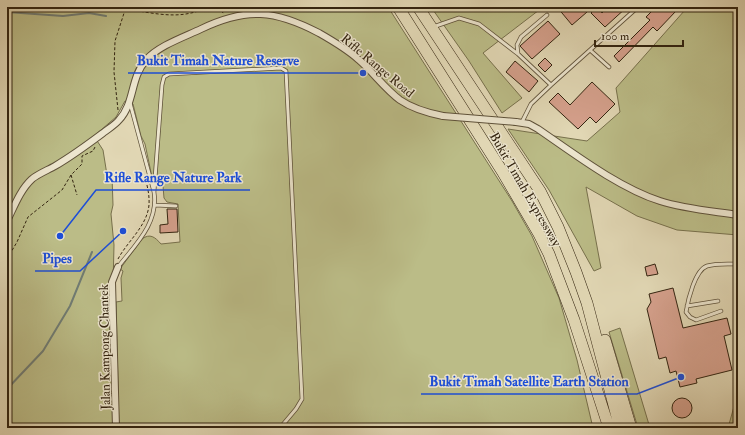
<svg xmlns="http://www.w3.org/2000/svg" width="745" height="435" font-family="'IM FELL Double Pica',serif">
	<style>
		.green { fill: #bbbc87; stroke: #77704c }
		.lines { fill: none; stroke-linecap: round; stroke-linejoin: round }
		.stream { stroke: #707c74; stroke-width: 2 }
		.building { fill: #d5a08c; stroke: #332410 }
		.service-casing { stroke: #5e5139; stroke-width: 4.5 }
		.minor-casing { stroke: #5e5139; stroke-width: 8 }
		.motorway-casing { stroke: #332410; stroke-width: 12 }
		.path { stroke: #332410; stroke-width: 1; stroke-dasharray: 3 2; stroke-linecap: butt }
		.service { stroke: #ece5ce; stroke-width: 3 }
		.minor { stroke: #ece5ce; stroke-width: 6 }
		.motorway { stroke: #e1d7b4; stroke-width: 11 }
		.minor-bridge-casing { stroke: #5e5139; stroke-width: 8; stroke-linecap: butt }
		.minor-bridge { stroke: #ece5ce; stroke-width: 6 }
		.labels { text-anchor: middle; stroke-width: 3; stroke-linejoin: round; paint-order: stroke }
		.street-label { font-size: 13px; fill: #332410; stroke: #ece5ce }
		.leader { fill: none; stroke: #1d4ed8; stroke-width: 1.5 }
		.callout-dot { fill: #1d4ed8; stroke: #ece5ce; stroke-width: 1.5 }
		.callout-label { font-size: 14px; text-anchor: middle; font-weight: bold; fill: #1d4ed8; stroke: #ece5ce; stroke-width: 3; stroke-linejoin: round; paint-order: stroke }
	</style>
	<rect width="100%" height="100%" fill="#e1d7b4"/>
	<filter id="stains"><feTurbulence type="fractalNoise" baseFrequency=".005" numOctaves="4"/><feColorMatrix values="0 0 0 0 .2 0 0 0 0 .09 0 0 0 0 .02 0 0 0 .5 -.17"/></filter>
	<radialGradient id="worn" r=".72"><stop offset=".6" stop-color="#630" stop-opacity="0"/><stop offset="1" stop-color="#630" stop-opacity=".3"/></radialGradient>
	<path class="green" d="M7,7H388L512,201L532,236L559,298L577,360L593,428H119L116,302L122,301L121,278L123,271L120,269L142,239C150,233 155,237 161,244L180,242L178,204L167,202L164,198L163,186H158V177H152L145,144L141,136L133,104L125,101L116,117L94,136L103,150L107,175L112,176L113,205L111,214L114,245L112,326L113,428H7Z
		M431,7H543L483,53L522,98L502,113L469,61Z
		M683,7H738V235L677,230L637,216L586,187L601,268L594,271L549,190L508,129L587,141L620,112L616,88L685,10Z
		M620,328L650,428H638L609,332Z
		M738,392V428H728Z"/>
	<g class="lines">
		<path class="stream" d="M7,12L63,16L89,13L106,16
			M7,389L43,351L70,306L92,252"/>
	</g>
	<path class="building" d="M557,7H583L587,12L572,25Z
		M597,7L602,13L608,7H627L605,27L591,13Z
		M656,7H673L676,11L657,31L653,27L619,62L614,56L650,20L646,17Z
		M548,21L560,34L532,59L520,46Z
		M545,58L552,65L545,72L538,65Z
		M515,61L538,81L529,92L506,72Z
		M592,82L615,104L596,123L590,117L578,129L549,102L558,93L570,105Z
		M167,209H177L178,232L160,233V225L168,224Z
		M655,264L658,274L647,276L645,267Z
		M673,288L683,328L727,318L731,334L724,336L732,370L696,379L697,383L680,387L676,371L670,373L666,357L659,359L647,309L651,302L649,294Z
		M672 408a10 10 0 1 1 20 0a10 10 0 1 1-20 0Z"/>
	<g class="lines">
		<g class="service-casing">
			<path id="service" d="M247,7L251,14
				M433,27L459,18L479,24L518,54L551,85
				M590,50L609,67
				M518,54L517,45L521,37L547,15
				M522,122L531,104L551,85L638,7
				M154,192L162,85L164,77L169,74L281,68L286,71L302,399L296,409L280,428
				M155,205L176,206
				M118,267C135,245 159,223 154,192L130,103
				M687,306L718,301
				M721,311L696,320L690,317L686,312C688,300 695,270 707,266C716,263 728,264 738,264"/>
		</g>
		<g class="minor-casing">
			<path id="minor" d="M516,122L529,124L538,129C573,153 619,188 660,201C685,209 712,211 738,215
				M7,221C14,207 20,190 32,179C38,174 48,170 55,166C72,156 87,145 103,133C108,129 115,125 119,120C135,103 130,78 146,60C158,46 184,37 201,29C247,7 275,10 319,33C333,41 347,49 359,60C373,72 385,89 400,100C413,109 428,113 443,116
				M116,428L112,282L118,267"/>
		</g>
		<g class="motorway-casing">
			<path id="motorway" d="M398,7L502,171L539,234L549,254L574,320L609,428
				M418,7L540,191L558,227L576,272L587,303L620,428
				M605,340L631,428"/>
		</g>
		<path class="path" d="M218,7L224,14
			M126,9C147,12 170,18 191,13C197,12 203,9 209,7
			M118,110L114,72L115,41L126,7
			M71,175L77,195
			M7,259L17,242L28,217L62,190L71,175L82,164V156L93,151L95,147
			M118,259C128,240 151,223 149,199C149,193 147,186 146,180"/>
		<use href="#service" class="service"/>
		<use href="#minor" class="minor"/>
		<use href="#motorway" class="motorway"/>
		<g class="minor-bridge-casing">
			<path id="minor-bridge" d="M443,116L516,122"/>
		</g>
		<use href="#minor-bridge" class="minor-bridge"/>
	</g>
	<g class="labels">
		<g class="street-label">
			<text transform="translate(378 65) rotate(40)" y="5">Rifle Range Road</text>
			<text transform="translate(526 189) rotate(60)" y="5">Bukit Timah Expressway</text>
			<text transform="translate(104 347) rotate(-91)" y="5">Jalan Kampong Chantek</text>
		</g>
	</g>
	<path class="leader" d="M363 73L307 73H128M60 236L96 190H250M123 231L80 271H35M681 377L637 394H421"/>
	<g class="callout-dot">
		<circle cx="363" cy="73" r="4"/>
		<circle cx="60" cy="236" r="4"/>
		<circle cx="123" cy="231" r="4"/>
		<circle cx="681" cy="377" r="4"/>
	</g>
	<g class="callout-label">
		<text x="218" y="65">Bukit Timah Nature Reserve</text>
		<text x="173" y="182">Rifle Range Nature Park</text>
		<text x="57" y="263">Pipes</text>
		<text x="529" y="386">Bukit Timah Satellite Earth Station</text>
	</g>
	<rect width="745" height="435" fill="none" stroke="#e1d7b4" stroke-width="24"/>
	<rect x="8" y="8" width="729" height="419" fill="none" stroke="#332410" stroke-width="2"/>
	<rect x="12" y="12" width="721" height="411" fill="none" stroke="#332410"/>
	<path d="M595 40v6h88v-6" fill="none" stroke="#332410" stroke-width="2"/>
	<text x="601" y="40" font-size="12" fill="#332410" stroke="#ece5ce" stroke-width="3" paint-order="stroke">100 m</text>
	<rect width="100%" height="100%" filter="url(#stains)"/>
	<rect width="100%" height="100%" fill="url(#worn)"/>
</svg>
